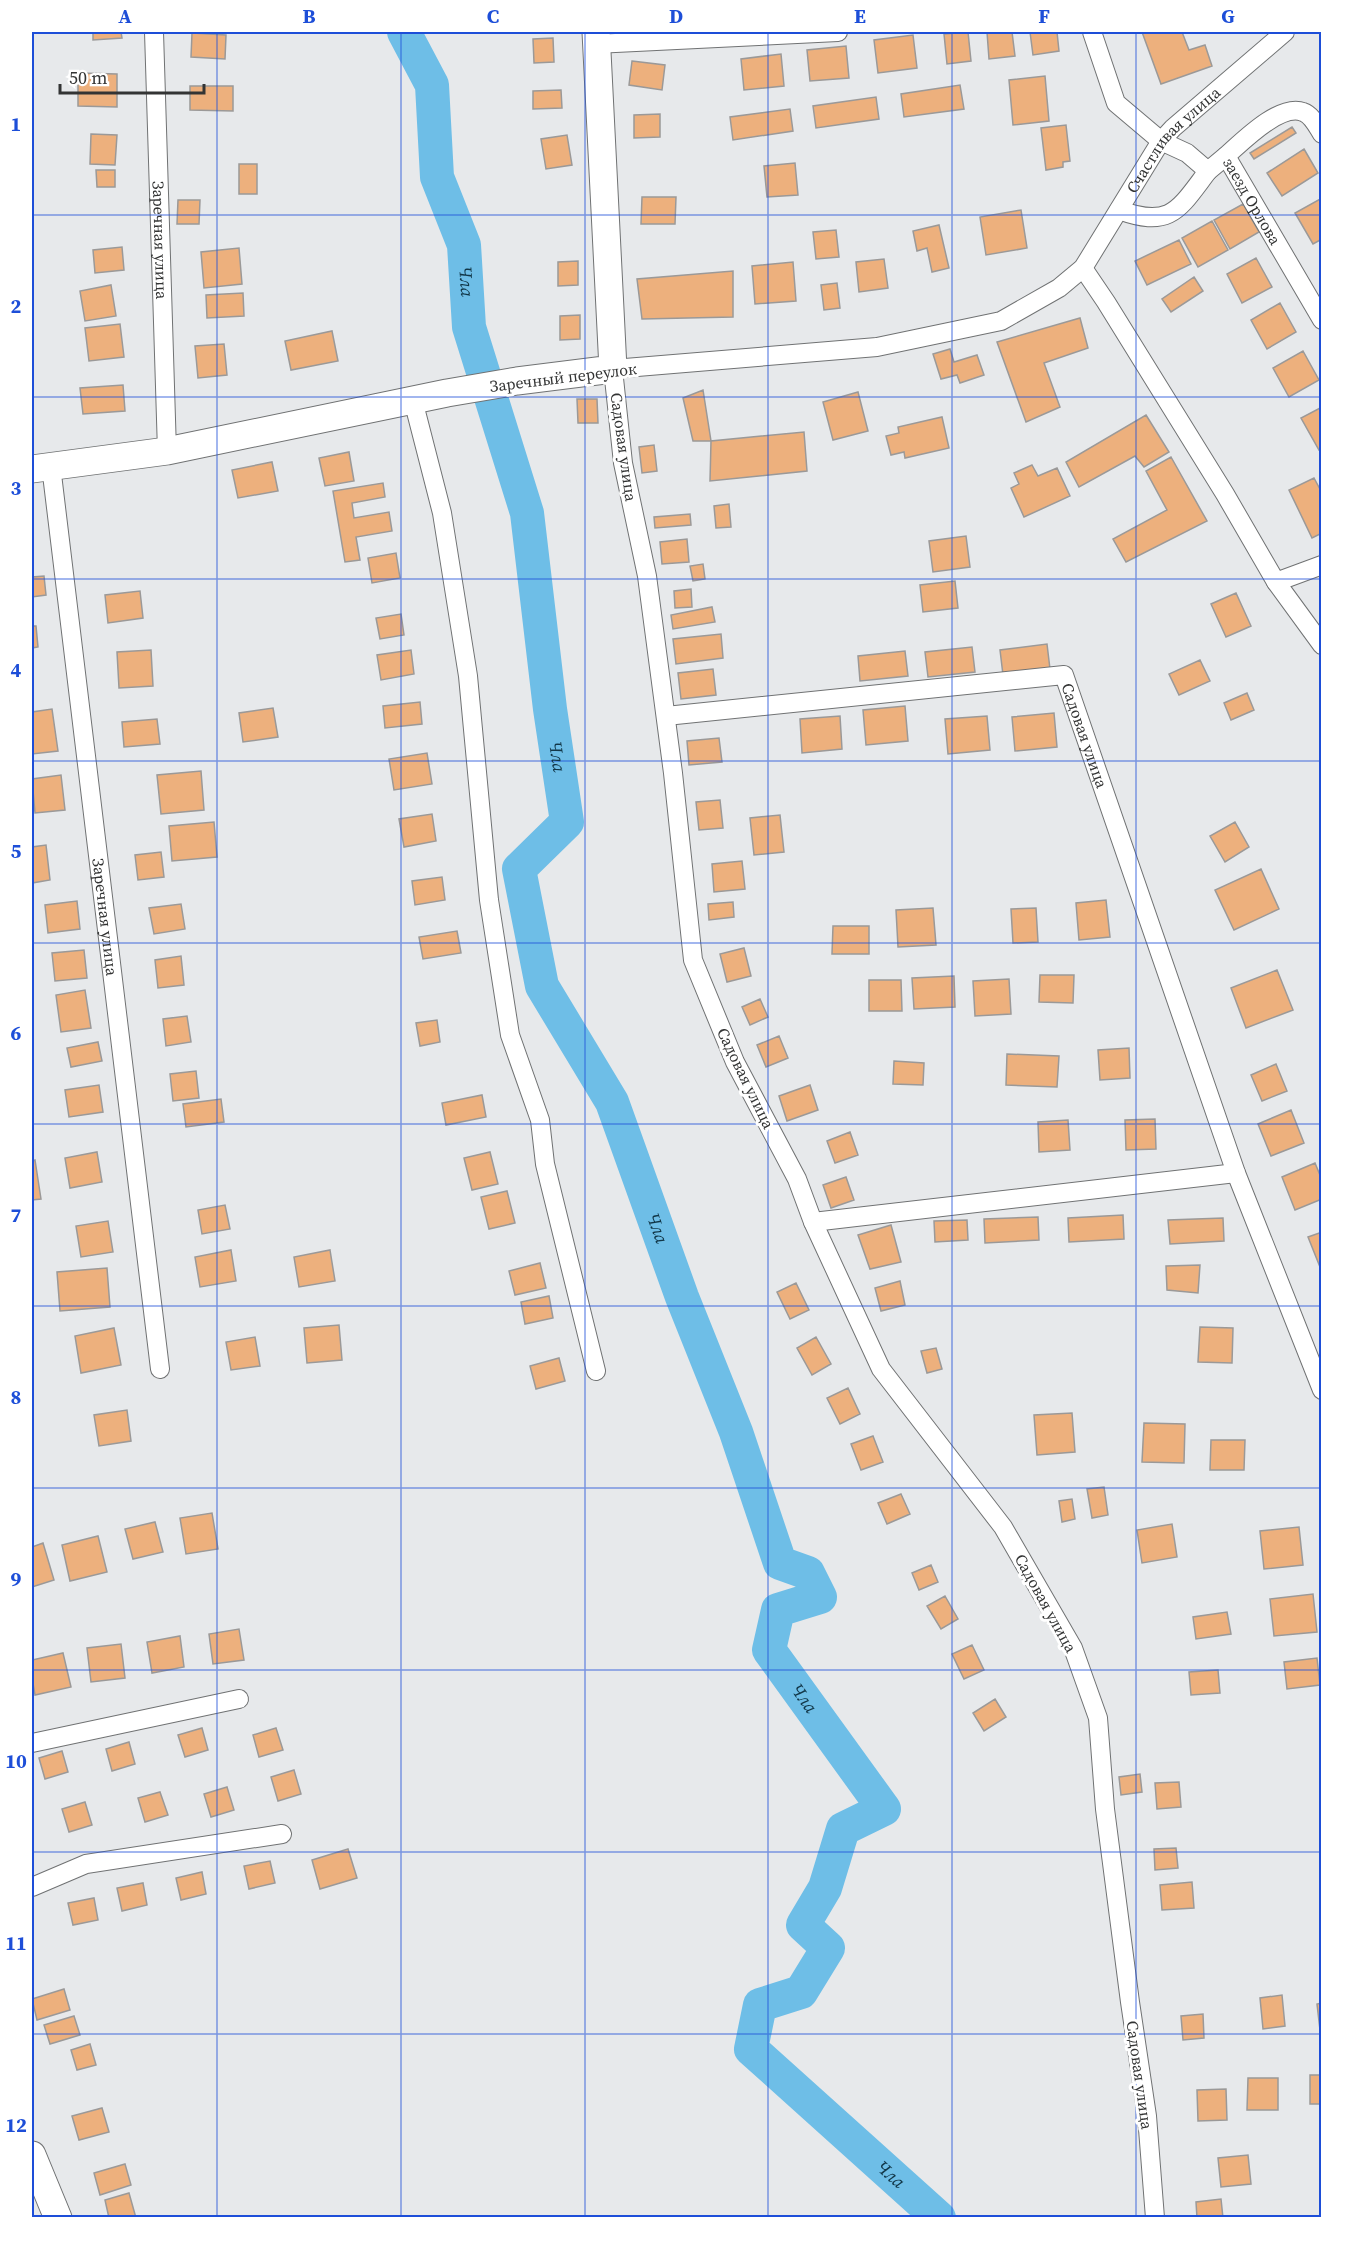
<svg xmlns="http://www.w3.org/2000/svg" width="1353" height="2249" font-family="'Source Serif 4',serif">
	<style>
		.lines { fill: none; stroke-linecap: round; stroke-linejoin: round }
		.river { stroke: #6ebee7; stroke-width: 34 }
		.building { fill: #edb07d; stroke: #9b9998; stroke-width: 1.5 }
		.street-casing { stroke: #707273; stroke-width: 20 }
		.secondary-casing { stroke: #707273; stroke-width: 29 }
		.street { stroke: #fff; stroke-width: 18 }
		.secondary { stroke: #fff; stroke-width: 27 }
		.grid { fill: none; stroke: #1d4ed8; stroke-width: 1.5; stroke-opacity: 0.55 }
		.labels { text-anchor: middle; stroke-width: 6; stroke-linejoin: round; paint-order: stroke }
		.street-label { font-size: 16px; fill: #333434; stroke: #fff }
		.water-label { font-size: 18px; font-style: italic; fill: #123748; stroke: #fff }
		.neatline { fill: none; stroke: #1d4ed8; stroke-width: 2 }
		.grid-label { font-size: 20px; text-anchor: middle; font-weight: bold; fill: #1d4ed8 }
	</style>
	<rect width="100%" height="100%" fill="#e7e9eb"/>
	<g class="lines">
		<path class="river" id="s1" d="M404,32L432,85L437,177L464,245L469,327L527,513L550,709L567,822L519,869L542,986L612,1102L682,1297L736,1432L780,1563L808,1573L820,1597L778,1610L769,1650L884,1809L843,1829L825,1888L803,1925L828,1948L801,1992L760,2005L751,2049L939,2218"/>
	</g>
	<path class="building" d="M93,32H121L122,38L93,40Z
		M968,32L971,61L947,64L944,34Z
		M987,32H1012L1015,56L989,59Z
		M1030,32H1057L1059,51L1033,55Z
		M1142,32H1182L1189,50L1205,45L1212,66L1161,84Z
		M192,33L226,35L225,59L191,57Z
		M913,35L917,68L878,73L874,40Z
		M553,38L554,62L534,63L533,39Z
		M846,46L849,78L810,81L807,50Z
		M781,54L784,86L744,90L741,59Z
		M632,61L665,65L662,90L629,85Z
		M78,73L117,74V107L78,106Z
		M1045,76L1049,121L1013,125L1009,80Z
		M960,85L964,109L904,117L901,94Z
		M190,86H233V111L190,110Z
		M561,90L562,108L533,109V91Z
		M876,97L879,119L816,128L813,106Z
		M790,109L793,131L733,140L730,117Z
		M660,114V137L634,138V115Z
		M1066,125L1070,161L1063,162V167L1046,170L1041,128Z
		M1292,127L1296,133L1254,159L1250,153Z
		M91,134L117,135L115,165L90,164Z
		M567,135L572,165L546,169L541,139Z
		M1304,149L1318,173L1282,196L1267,173Z
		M795,163L798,195L767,197L764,166Z
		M239,164H257V194H239Z
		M96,170H115V187H97Z
		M642,197H676L675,224H641Z
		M1322,198V239L1313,244L1295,213Z
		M178,200H200L199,224H177Z
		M1243,204L1259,232L1230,249L1214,220Z
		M1021,210L1027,248L986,255L980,217Z
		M1212,221L1228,250L1198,267L1182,238Z
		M939,225L949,268L932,272L927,248L917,251L913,231Z
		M836,230L839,257L816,259L813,232Z
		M1179,240L1191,264L1147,285L1135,261Z
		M122,247L124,270L95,273L93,250Z
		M239,248L242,284L204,288L201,252Z
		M1256,258L1272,287L1242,303L1227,274Z
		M884,259L888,288L859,292L856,262Z
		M578,261V285L558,286V262Z
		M793,262L796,301L755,304L752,266Z
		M733,271V317L642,319L637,279Z
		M1194,277L1203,291L1171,312L1162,299Z
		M837,283L840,308L824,310L821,285Z
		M111,285L116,316L85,321L80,291Z
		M243,293L244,316L207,318L206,295Z
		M1280,303L1296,332L1267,349L1251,320Z
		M580,315V339L560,340V316Z
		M1080,318L1088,348L1044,363L1060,407L1026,422L997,342Z
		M120,324L124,357L89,361L85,328Z
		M332,331L338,361L291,370L285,341Z
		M224,344L227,375L198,378L195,346Z
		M950,349L954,362L977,355L984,375L960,383L957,375L941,379L933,354Z
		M1303,351L1319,380L1289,397L1273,368Z
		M123,385L125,411L83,414L80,388Z
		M703,390L711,441H693L683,398Z
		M858,392L868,431L833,440L823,402Z
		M577,399H597L598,423H578Z
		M1322,407V449L1319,450L1301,418Z
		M1146,415L1169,452L1144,467L1135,456L1079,487L1066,462Z
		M942,417L949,448L905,458L904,452L891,455L886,436L899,433L898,427Z
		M804,432L807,471L710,481L711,441Z
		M654,445L657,471L642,473L639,447Z
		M349,452L354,481L325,486L319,458Z
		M1171,457L1207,521L1126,562L1113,539L1167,510L1146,471Z
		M272,462L278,491L238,498L232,470Z
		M1032,465L1038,476L1057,468L1070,496L1024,517L1011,488L1019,484L1014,473Z
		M1314,478L1322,493V533L1312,538L1289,490Z
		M383,483L385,497L352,503L354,518L389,512L392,531L356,537L360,560L345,562L333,491Z
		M729,504L731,527L716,528L714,506Z
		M690,514L691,525L655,528L654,517Z
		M966,536L970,567L933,572L929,541Z
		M687,539L689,562L662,564L660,542Z
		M396,553L400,578L372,583L368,558Z
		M703,564L705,579L693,581L690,566Z
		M44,576L46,595L32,597V577Z
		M955,581L958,608L923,612L920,585Z
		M691,589L692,607L675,608L674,591Z
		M140,591L143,618L108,623L105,595Z
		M1236,593L1251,626L1226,637L1211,604Z
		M712,607L715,622L673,629L671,615Z
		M401,614L404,635L380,639L376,618Z
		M32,626H36L38,647L32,648Z
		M721,634L723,658L676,664L673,639Z
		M1047,644L1050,669L1003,675L1000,650Z
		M972,647L975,672L928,677L925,652Z
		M151,650L153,686L119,688L117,652Z
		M411,650L414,674L381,680L377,655Z
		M905,651L908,676L860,681L858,656Z
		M1200,660L1210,681L1179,695L1169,674Z
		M713,669L716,695L681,699L678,673Z
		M1247,693L1254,710L1231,720L1224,703Z
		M420,702L422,724L385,728L383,706Z
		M905,706L908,741L866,745L863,710Z
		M273,708L278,737L243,742L239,713Z
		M52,709L58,751L32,754V712Z
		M1054,713L1057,747L1015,751L1012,717Z
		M840,716L842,749L802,753L800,719Z
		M987,716L990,750L948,754L945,719Z
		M157,719L160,744L124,747L122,722Z
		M719,738L722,762L689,765L687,741Z
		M427,753L432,784L394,790L389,759Z
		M201,771L204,810L161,814L157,775Z
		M61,775L65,810L35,813L32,779Z
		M720,800L723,828L699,830L696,802Z
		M432,814L436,841L404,847L399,819Z
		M780,815L784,852L754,855L750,818Z
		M214,822L217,857L172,861L169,826Z
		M1235,822L1249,847L1225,862L1210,836Z
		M46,845L50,880L32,883V847Z
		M161,852L164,877L138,880L135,855Z
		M742,861L745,889L714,892L712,864Z
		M1261,869L1279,909L1234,930L1215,890Z
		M442,877L445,900L415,905L412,881Z
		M1106,900L1110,937L1079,940L1076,903Z
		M77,901L80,929L48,933L45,905Z
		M733,902L734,917L709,920L708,904Z
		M181,904L185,929L154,934L149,908Z
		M933,908L936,945L898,947L896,910Z
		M1036,908L1038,942L1013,943L1011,909Z
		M833,926H869V954H832Z
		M457,931L461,953L423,959L419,937Z
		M744,948L751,976L727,982L720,954Z
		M84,950L87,978L55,981L52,953Z
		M181,956L184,985L158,988L155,960Z
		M1277,970L1293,1010L1246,1028L1231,988Z
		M1040,975H1074L1073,1003L1039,1002Z
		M954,976L955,1007L914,1009L912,978Z
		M1009,979L1011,1014L975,1016L973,981Z
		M869,980H901L902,1011H869Z
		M85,990L91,1028L61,1032L56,995Z
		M760,999L768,1017L750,1025L742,1007Z
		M187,1016L191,1042L166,1046L163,1019Z
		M437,1020L440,1042L420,1046L416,1023Z
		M779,1036L788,1058L766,1067L757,1045Z
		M98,1042L102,1061L71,1067L67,1048Z
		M1129,1048L1130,1078L1100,1080L1098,1050Z
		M1007,1054L1059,1056L1057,1087L1006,1085Z
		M894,1061L924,1063L923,1085L893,1084Z
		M1276,1064L1287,1091L1262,1101L1251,1075Z
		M196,1071L199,1098L173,1101L170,1074Z
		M99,1085L103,1112L69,1117L65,1090Z
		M810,1085L818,1110L787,1121L779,1096Z
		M482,1095L486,1117L446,1125L442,1103Z
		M221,1099L224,1122L186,1127L183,1104Z
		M1291,1110L1304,1143L1271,1156L1258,1124Z
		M1155,1119L1156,1149L1126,1150L1125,1120Z
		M1068,1120L1070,1150L1039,1152L1038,1122Z
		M850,1132L858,1155L835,1163L827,1141Z
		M97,1152L102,1182L70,1188L65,1158Z
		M490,1152L498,1184L472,1190L464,1158Z
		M35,1160L41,1199L32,1200V1161Z
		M1315,1163L1322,1180V1199L1295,1210L1282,1177Z
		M846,1177L854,1200L831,1208L823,1185Z
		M507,1191L515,1223L489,1229L481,1197Z
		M225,1205L230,1229L202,1234L198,1210Z
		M1123,1215L1124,1239L1069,1242L1068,1218Z
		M1038,1217L1039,1240L985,1243L984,1219Z
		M1223,1218L1224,1241L1170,1244L1168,1220Z
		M967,1220L968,1240L935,1242L934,1221Z
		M108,1221L113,1252L81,1257L76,1226Z
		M891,1225L901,1262L870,1269L858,1235Z
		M1322,1232V1267H1320L1308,1237Z
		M231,1250L236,1281L200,1287L195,1257Z
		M330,1250L335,1281L299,1287L294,1257Z
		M540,1263L546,1288L515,1295L509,1271Z
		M1200,1265L1198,1293L1167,1290L1166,1266Z
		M107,1268L110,1307L60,1311L57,1272Z
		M900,1281L905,1305L881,1311L875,1288Z
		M796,1283L809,1310L790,1319L777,1292Z
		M549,1296L553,1318L525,1324L521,1302Z
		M339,1325L342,1360L307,1363L304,1328Z
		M1200,1327L1233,1328L1232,1363L1198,1362Z
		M114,1328L121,1365L81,1373L75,1336Z
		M255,1337L260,1366L231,1370L226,1342Z
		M816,1337L831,1364L812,1375L797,1348Z
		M936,1348L942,1369L927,1373L921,1351Z
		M559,1358L565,1381L536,1389L530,1366Z
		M848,1388L860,1414L840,1424L827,1398Z
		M127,1410L131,1441L99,1446L94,1415Z
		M1072,1413L1075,1452L1037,1455L1034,1415Z
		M1144,1423L1185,1424L1184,1463L1142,1462Z
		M873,1436L883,1462L861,1470L851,1444Z
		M1211,1440H1245L1244,1470H1210Z
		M1104,1487L1108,1515L1092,1518L1087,1489Z
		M901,1494L910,1514L887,1524L878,1503Z
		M1072,1499L1075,1519L1062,1522L1059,1501Z
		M212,1513L218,1549L186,1554L180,1518Z
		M155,1522L163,1552L133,1559L125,1529Z
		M1172,1524L1177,1557L1142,1563L1137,1530Z
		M1299,1527L1303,1565L1264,1569L1260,1531Z
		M98,1536L107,1572L70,1581L62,1545Z
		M43,1543L54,1580L32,1587V1547Z
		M931,1565L938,1582L919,1590L912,1573Z
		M1313,1594L1317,1632L1274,1636L1270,1599Z
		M945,1596L958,1619L941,1629L927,1606Z
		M1227,1612L1231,1634L1196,1639L1193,1617Z
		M239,1629L244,1660L213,1664L209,1634Z
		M180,1636L184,1667L152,1673L147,1642Z
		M121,1644L125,1678L91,1682L87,1648Z
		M972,1645L984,1670L964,1679L952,1654Z
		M63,1653L71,1687L35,1695L32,1678V1660Z
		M1317,1658L1320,1685L1287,1689L1284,1662Z
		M1218,1670L1220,1693L1191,1695L1189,1672Z
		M995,1699L1006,1717L984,1731L973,1713Z
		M202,1728L208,1750L185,1757L178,1735Z
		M276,1728L283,1750L259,1757L253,1735Z
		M129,1742L135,1764L112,1771L106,1749Z
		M62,1751L68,1772L45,1779L39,1758Z
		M294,1770L301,1794L278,1801L271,1777Z
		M1140,1774L1142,1792L1121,1795L1119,1777Z
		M1179,1782L1181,1807L1157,1809L1155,1783Z
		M227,1787L234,1810L211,1817L204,1794Z
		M160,1792L168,1815L145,1822L138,1798Z
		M85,1802L92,1825L69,1832L62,1809Z
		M1176,1848L1178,1868L1155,1870L1154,1849Z
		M348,1849L357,1878L320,1889L312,1860Z
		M270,1861L275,1883L249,1889L244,1866Z
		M202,1872L206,1894L181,1900L176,1878Z
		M1192,1882L1194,1908L1162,1910L1160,1885Z
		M143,1883L147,1905L122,1911L117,1888Z
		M94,1898L98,1920L73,1925L68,1903Z
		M64,1989L70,2010L37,2020L32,1999Z
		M1282,1995L1285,2026L1263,2029L1260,1998Z
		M1322,2003V2030H1320L1317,2004Z
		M1203,2014L1204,2038L1183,2040L1181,2016Z
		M74,2016L80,2035L50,2044L44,2025Z
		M90,2044L96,2065L77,2070L71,2050Z
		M1310,2075H1322V2104H1310Z
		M1248,2078H1278V2110H1247Z
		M1226,2089L1227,2120L1198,2121L1197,2090Z
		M102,2108L109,2132L79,2140L72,2116Z
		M1248,2155L1251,2184L1221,2187L1218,2158Z
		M125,2164L131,2185L100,2195L94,2173Z
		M129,2193L136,2218H109L105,2200Z
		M1221,2199L1223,2218H1197L1196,2202Z"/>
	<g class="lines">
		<g class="street-casing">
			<g id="street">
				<path id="s2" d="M154,32L167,451"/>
				<path d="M1092,32L1116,103L1161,141L1187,153L1208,171L1226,156"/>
				<path d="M595,44L838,32"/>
				<path id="s3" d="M1322,134C1317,126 1312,115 1303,112C1280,103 1242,142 1226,156L1322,320"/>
				<path d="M1119,210C1171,229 1179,209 1208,171"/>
				<path d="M1083,268L1106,302L1225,494L1276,582L1322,645"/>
				<path d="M413,400L442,513L468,676L489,900L510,1035L540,1120L545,1164L596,1371"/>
				<path id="s4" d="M51,466L160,1369"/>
				<path d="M1276,582L1322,565"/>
				<path id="s5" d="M666,716L1064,675L1236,1173L1322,1390"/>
				<path d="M813,1222L1236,1173"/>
				<path d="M32,1743L239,1699"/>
				<path d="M32,1887L86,1864L282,1834"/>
				<path id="s6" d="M1155,2218L1147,2116L1130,2002L1105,1809L1098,1718L1073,1648L1003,1527L881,1369L813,1222L797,1179L735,1062L693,960L673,773L647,576L623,463L613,369L877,347L1001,321L1059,288L1083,268L1161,141L1173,128L1285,32"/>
			</g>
		</g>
		<g class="secondary-casing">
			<path id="secondary" d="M32,469L167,451L447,393L517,381L613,369L596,32
				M32,2155L58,2218"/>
		</g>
		<use href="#street" class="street"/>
		<use href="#secondary" class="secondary"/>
	</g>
	<path class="grid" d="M217,32V2218M401,32V2218M585,32V2218M768,32V2218M952,32V2218M1136,32V2218M32,215H1322M32,397H1322M32,579H1322M32,761H1322M32,943H1322M32,1124H1322M32,1306H1322M32,1488H1322M32,1670H1322M32,1852H1322M32,2034H1322"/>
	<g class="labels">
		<g class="street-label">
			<text dy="6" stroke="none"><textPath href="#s6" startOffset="2612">Счастливая улица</textPath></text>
			<text dy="6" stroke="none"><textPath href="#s3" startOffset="174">заезд Орлова</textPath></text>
			<text dy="6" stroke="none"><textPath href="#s2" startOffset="208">Заречная улица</textPath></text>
			<text transform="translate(563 377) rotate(-7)" y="6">Заречный переулок</text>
			<text transform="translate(624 447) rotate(82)" y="6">Садовая улица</text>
			<text dy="6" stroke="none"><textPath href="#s5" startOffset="464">Садовая улица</textPath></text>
			<text dy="6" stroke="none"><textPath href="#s4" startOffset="454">Заречная улица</textPath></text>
			<text transform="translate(746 1078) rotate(64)" y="6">Садовая улица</text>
			<text transform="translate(1046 1603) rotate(61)" y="6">Садовая улица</text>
			<text transform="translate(1140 2075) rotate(82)" y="6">Садовая улица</text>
		</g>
		<g class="water-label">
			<text dy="6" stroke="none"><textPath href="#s1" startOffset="262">Чла</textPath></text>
			<text dy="6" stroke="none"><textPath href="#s1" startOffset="748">Чла</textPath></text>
			<text dy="6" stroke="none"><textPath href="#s1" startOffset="1270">Чла</textPath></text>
			<text dy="6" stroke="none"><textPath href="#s1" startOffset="1828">Чла</textPath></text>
			<text dy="6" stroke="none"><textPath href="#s1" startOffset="2476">Чла</textPath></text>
		</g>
	</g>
	<rect width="1353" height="2249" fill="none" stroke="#ffffff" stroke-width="66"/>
	<path d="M60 84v9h144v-9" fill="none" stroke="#333434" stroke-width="3"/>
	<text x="69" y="84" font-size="18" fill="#333434" stroke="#ffffff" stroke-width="4.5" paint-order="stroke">50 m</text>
	<rect x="33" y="33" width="1287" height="2183" class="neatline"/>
	<g class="grid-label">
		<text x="125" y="23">A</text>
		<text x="309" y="23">B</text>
		<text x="493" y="23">C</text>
		<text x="676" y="23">D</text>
		<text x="860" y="23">E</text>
		<text x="1044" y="23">F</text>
		<text x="1228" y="23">G</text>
		<text x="16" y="131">1</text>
		<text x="16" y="313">2</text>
		<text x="16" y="495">3</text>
		<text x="16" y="677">4</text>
		<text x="16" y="858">5</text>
		<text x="16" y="1040">6</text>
		<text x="16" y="1222">7</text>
		<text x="16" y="1404">8</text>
		<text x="16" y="1586">9</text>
		<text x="16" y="1768">10</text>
		<text x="16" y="1950">11</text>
		<text x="16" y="2132">12</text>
	</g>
</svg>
